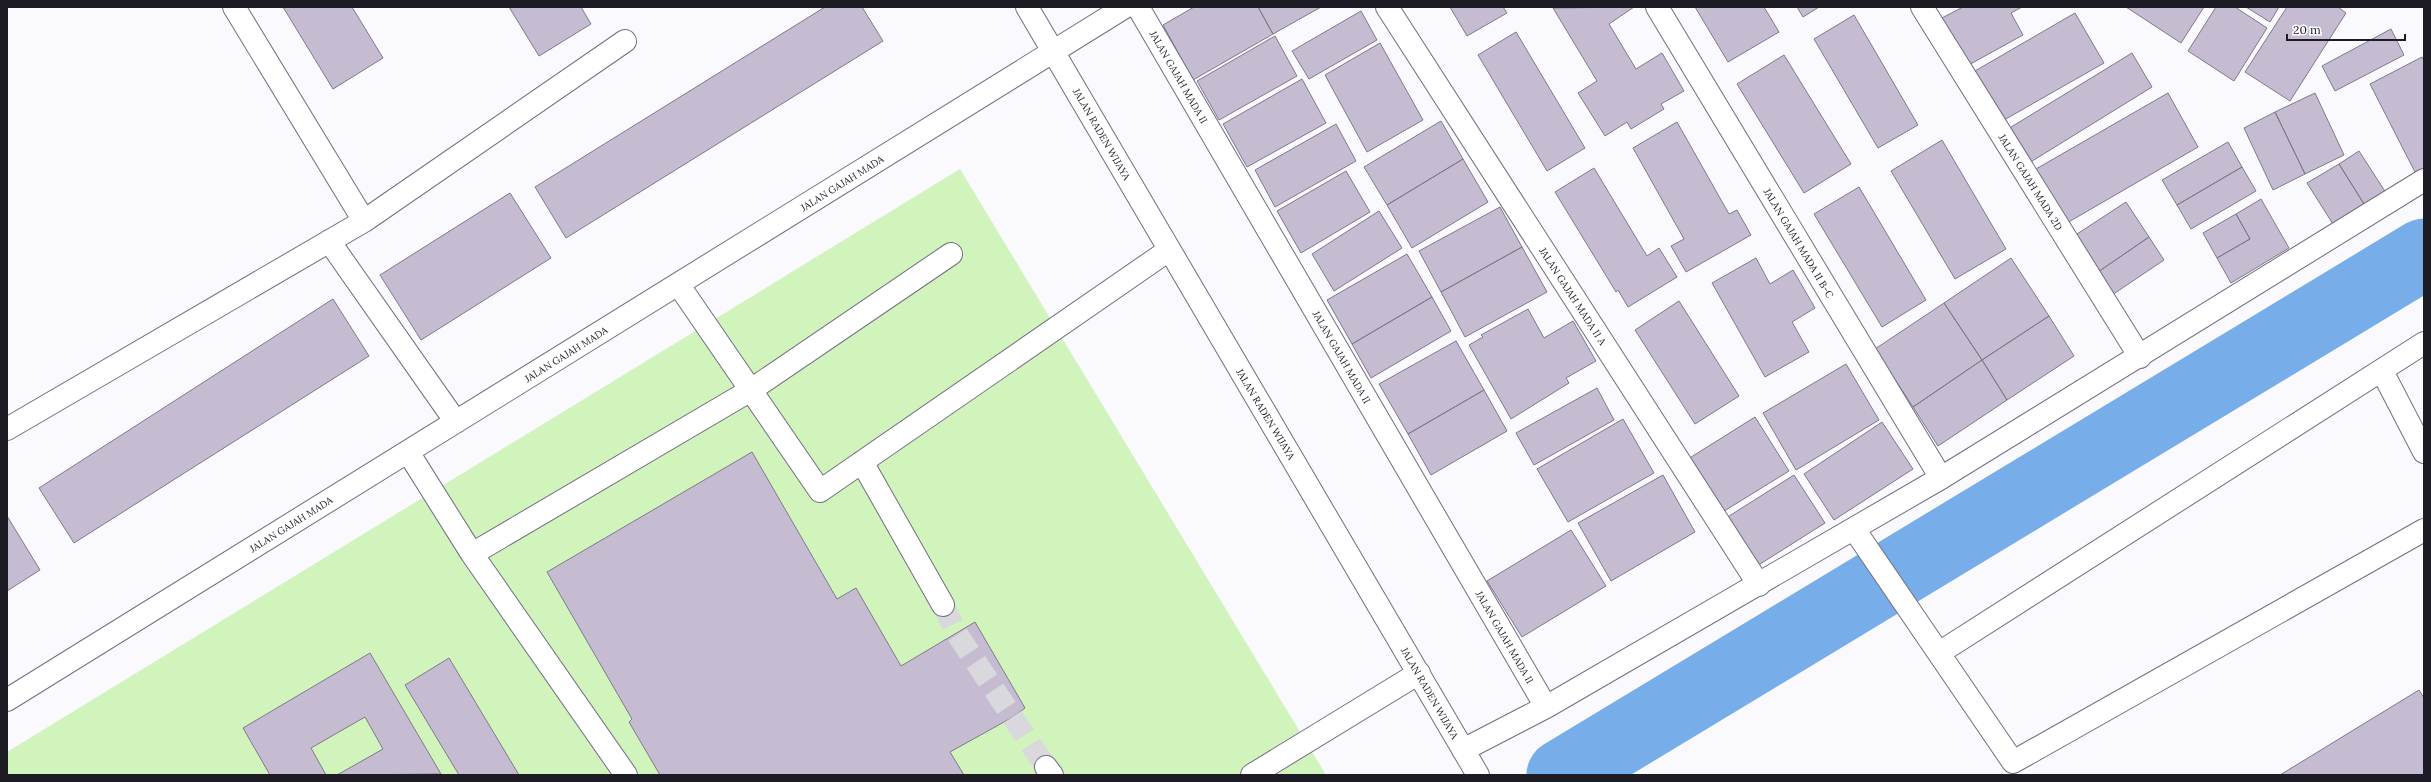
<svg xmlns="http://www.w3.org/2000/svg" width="2431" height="782" font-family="Lora,serif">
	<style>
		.green { fill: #d1f3bc }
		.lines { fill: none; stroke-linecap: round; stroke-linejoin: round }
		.river { stroke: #77ade9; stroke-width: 71 }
		.building { fill: #c5bcd2; stroke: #80788b }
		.minor-tunnel { stroke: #d9d8dd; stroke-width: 22; stroke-dasharray: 22 11; stroke-linecap: butt }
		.minor-casing { stroke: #716e82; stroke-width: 24 }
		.minor { stroke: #fff; stroke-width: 22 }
		.labels { text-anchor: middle; stroke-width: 3.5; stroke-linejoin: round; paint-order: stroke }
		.street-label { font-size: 10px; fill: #1d1c24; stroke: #fff }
	</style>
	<rect width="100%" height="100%" fill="#faf9fe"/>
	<path class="green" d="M960,169L1326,775H7V752Z"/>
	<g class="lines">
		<path class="river" d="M1562,775L2424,254"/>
	</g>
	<path class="building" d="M283,7H352L383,58L333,89Z
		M509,7H581L591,24L539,56Z
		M862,7L883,41L566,238L535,187L825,7Z
		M1194,7H1258L1273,34L1193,80L1163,25Z
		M1258,7H1321L1273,34Z
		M1450,7H1503L1507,13L1467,36Z
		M1634,7L1609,24L1636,69L1662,53L1684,91L1661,104L1664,109L1631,129L1627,122L1605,136L1578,93L1597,81L1553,8Z
		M1695,7H1764L1779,32L1728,62Z
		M1797,7H1819L1803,17Z
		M1963,7H2022L2011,13L2023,35L1965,67L1940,19Z
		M2126,7H2204L2181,43Z
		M2216,7H2235L2267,28L2234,81L2188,51Z
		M2246,7H2279L2270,22Z
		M2287,7H2338L2346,13L2290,101L2245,72Z
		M1361,11L1377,40L1309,79L1292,51Z
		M2075,13L2104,63L1997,124L1968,75Z
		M1854,15L1918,125L1878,148L1814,39Z
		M2391,29L2404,55L2335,91L2322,66Z
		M1516,32L1585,148L1547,171L1478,55Z
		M1275,36L1297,76L1219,120L1197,81Z
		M1380,43L1423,120L1367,152L1325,75Z
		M2132,53L2152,87L2029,163L2008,129Z
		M1784,55L1851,164L1804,193L1737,84Z
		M2422,57L2424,61V170L2416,174L2370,84Z
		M1302,79L1326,123L1247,167L1223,124Z
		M2168,93L2198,147L2060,227L2029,173Z
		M2315,93L2344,155L2305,174L2275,112Z
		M2275,112L2305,174L2273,190L2244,128Z
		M1441,121L1463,159L1387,205L1364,167Z
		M1677,122L1729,214L1737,210L1751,235L1686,272L1671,246L1684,239L1633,148Z
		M1336,124L1356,161L1275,207L1255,170Z
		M1942,140L2006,249L1955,279L1891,171Z
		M2228,142L2242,167L2177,205L2162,180Z
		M2359,151L2390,199L2369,212L2339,164Z
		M1463,159L1488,202L1412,248L1387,205Z
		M2339,164L2369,212L2338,232L2307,183Z
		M2242,167L2256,191L2191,229L2177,205Z
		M1594,168L1647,256L1659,248L1677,277L1628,307L1618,290L1616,292L1555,192Z
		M1346,171L1370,212L1301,253L1277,211Z
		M1859,187L1926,300L1882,327L1814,214Z
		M510,193L551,258L421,340L380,275Z
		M2261,199L2289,248L2231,283L2217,258L2250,239L2236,214Z
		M2126,202L2149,237L2098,272L2074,236Z
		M1500,207L1522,247L1441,292L1419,251Z
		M1379,211L1402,248L1334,291L1312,254Z
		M2236,214L2250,239L2217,258L2203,233Z
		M2149,237L2164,260L2112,295L2098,272Z
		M1522,247L1547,292L1465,337L1441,292Z
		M1407,254L1432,297L1352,344L1327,300Z
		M1756,258L1770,284L1793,270L1815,308L1792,322L1809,352L1765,377L1712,283Z
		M2011,258L2049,316L1982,360L1944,303Z
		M1432,297L1451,331L1371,378L1352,344Z
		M333,299L369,356L74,543L39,488Z
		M1679,301L1739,396L1695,424L1635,330Z
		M1944,303L1982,360L1913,407L1875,349Z
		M1528,309L1544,338L1573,321L1596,361L1566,378L1569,383L1511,419L1469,345L1483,337L1481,335Z
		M2049,316L2074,356L2007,400L1982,360Z
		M1456,341L1484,390L1408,434L1379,384Z
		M1982,360L2007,400L1938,446L1913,407Z
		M1846,364L1879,420L1796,470L1763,413Z
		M1597,388L1614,420L1534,465L1516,433Z
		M1484,390L1507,431L1431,475L1408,434Z
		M1755,417L1789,471L1721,513L1688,459Z
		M1623,419L1654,473L1568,522L1537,469Z
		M1882,422L1913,469L1834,520L1804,474Z
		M752,452L837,599L856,588L901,666L975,622L1025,708L1013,717L950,752L964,775H660L629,722L632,719L547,572Z
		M1663,475L1695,532L1611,581L1578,523Z
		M1794,475L1825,523L1757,566L1726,518Z
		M7,516L40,570L7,591Z
		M1571,530L1606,586L1522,637L1487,581Z
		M370,653L441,774L337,775L383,749L365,717L311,748L326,775H270L243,728Z
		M449,658L519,775H459L405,685Z
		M2419,690L2424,698V775H2280Z"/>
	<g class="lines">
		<path class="minor-tunnel" d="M943,605L957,634L1046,767"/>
		<g class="minor-casing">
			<path id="minor" d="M234,7L364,221
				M1027,7L1478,775
				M1138,7L1546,707
				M1387,7L1759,585
				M1657,7L1941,478
				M1922,7L2140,357
				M329,241L456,422
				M678,284L820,491L1169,250
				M2382,371L2424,452
				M7,429L364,221L625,41
				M408,452L472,554L626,775
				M862,462L943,605
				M1854,529L2013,762L2424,530
				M472,554L751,390L951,254
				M1939,653L2424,343
				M7,700L1125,7
				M1463,750L1546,707L1941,478L2424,180
				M1046,767L1052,775
				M1252,775L1419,673"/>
		</g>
		<use href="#minor" class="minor"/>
	</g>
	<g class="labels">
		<g class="street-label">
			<text transform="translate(1179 77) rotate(60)" y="4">JALAN GAJAH MADA II</text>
			<text transform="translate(1102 134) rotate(60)" y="4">JALAN RADEN WIJAYA</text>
			<text transform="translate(2031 182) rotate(58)" y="4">JALAN GAJAH MADA 2D</text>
			<text transform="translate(842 183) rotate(-32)" y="4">JALAN GAJAH MADA</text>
			<text transform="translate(1799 243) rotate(59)" y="4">JALAN GAJAH MADA II B-C</text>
			<text transform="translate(1573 296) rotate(57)" y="4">JALAN GAJAH MADA II A</text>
			<text transform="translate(566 354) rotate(-32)" y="4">JALAN GAJAH MADA</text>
			<text transform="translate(1342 357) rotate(60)" y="4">JALAN GAJAH MADA II</text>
			<text transform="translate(1266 414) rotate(59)" y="4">JALAN RADEN WIJAYA</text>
			<text transform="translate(291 524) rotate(-32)" y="4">JALAN GAJAH MADA</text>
			<text transform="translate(1505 637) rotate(60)" y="4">JALAN GAJAH MADA II</text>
			<text transform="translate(1430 693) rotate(60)" y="4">JALAN RADEN WIJAYA</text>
		</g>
	</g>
	<rect width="2431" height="782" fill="none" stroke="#1d1c24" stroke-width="16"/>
	<path d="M2287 34v6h118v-6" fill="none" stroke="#1d1c24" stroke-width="2"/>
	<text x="2293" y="34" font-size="12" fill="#1d1c24" stroke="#ffffff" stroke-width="3" paint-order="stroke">20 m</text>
</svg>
